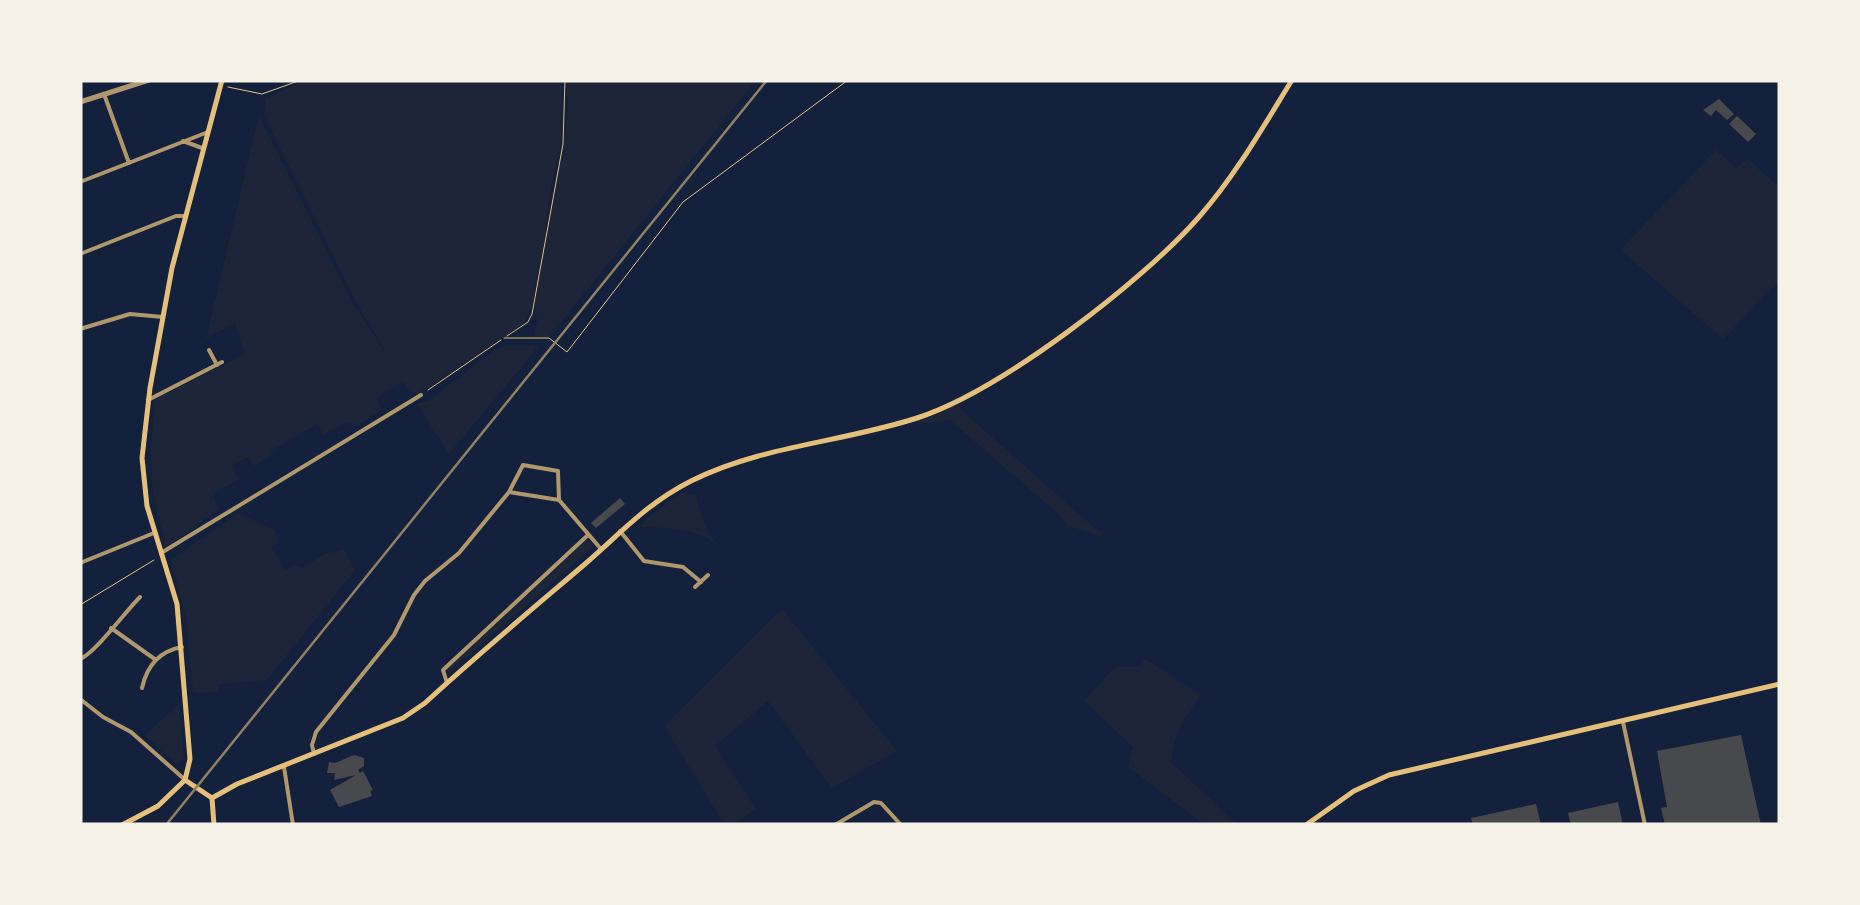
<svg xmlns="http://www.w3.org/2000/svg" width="1860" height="905" font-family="Barlow,sans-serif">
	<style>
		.green { fill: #1d2539 }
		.building { fill: #48494c }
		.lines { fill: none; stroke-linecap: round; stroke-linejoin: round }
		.path { stroke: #e5c07b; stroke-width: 1 }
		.minor { stroke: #b1986c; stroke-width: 4 }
		.tertiary { stroke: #b1986c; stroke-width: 5 }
		.secondary { stroke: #e5c07b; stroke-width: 5 }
		.primary { stroke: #e5c07b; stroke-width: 5 }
		.rail { stroke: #918062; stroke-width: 2.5 }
	</style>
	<rect width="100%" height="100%" fill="#14213d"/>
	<path class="green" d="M305,80H563L561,144L551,187L544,244L531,308L523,324L418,394L410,392L403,382L376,398L382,410L358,425L346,423L323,434L317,424L271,451L272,455L254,466L249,457L232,465L239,479L213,494L218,509L170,545L166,544C149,490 148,455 156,399L245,354L235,323L206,339L259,115L352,302L391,361L355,300L264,116L265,99Z
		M566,80H756L549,337L534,338L537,319L535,301L563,144L568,109Z
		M1716,150L1736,168L1748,159L1780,188V280L1723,339L1620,250Z
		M507,345L539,346L449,454L417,404L428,401L496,349Z
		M957,404L967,415L1105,537L1068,526L1057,513L950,420L918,424V419Z
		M681,493L696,496L705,526L716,544C695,528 667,528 641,527L645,520Z
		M238,513L274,530L280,541L272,547L285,570L294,565L302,568L325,554L344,549L355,570L267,680L219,684L218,692L193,693L186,618L171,560Z
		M586,541H590L593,547L446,675L448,668Z
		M782,609L897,751L832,788L768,701L715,746L756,809L732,825H725L664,726Z
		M1146,659L1201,695C1185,717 1173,734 1171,762L1238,825H1205L1128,767L1133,747L1084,701L1115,667H1138Z
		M179,704L184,759L177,764L145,735Z"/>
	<path class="building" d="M1719,99L1734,114L1727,120L1716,110L1711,116L1703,110Z
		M1737,116L1756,134L1748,142L1729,124Z
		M620,498L625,504L596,528L591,523Z
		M1741,735L1761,825H1665L1661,808L1667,807L1657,751Z
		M354,755L364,758V766L358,770L360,773L363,771L373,790L370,791L372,796L339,807L330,790L356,775L334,780L335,773H327L329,762L335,763Z
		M1618,802L1623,825H1571L1568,813Z
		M1536,804L1541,825H1473L1471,818Z"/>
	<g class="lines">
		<path class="path" d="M228,87L262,94L301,80
			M507,336L528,322L532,314L563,144L565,80
			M504,338H549L567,352L683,202L848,80
			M428,390L501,340
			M80,605L154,560"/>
		<path class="minor" d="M104,94L129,163
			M183,141L202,148
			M80,182L208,132
			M80,254L176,216H185
			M80,329L130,314L163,317
			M209,350L217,365
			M148,400L222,362
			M509,492L559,500L601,549
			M620,531L644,561L683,567L701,582
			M161,553L421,395
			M80,563L154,533
			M695,587L708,575
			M111,628L156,660
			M80,659C95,653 125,612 140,597
			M447,683L443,670L588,535
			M142,688C147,665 160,651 182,647
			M80,699L103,717L131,732L183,778
			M1623,722L1645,825
			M314,754L312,745L316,732L394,635L414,595L425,581L459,553L509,492L523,465L558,471L559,500
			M284,767L293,825
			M835,825L874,802L881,803L901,825"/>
		<path class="tertiary" d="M80,102L149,80"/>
		<path class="secondary" d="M185,780L190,759L177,604L147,506L142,458L150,388L172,268L222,80
			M212,798L214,825"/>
		<path class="primary" d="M122,825L158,806L185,780L212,798L237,784L403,718L425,703C477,655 531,610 585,564C622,532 646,504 691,481C761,446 843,442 917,418C1000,391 1141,283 1199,217C1235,176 1263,127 1292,80
			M1306,825L1354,791L1389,775L1780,684"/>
		<path class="rail" d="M166,825L767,80"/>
	</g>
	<rect width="1860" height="905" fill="none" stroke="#f6f1e7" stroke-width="165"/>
</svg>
